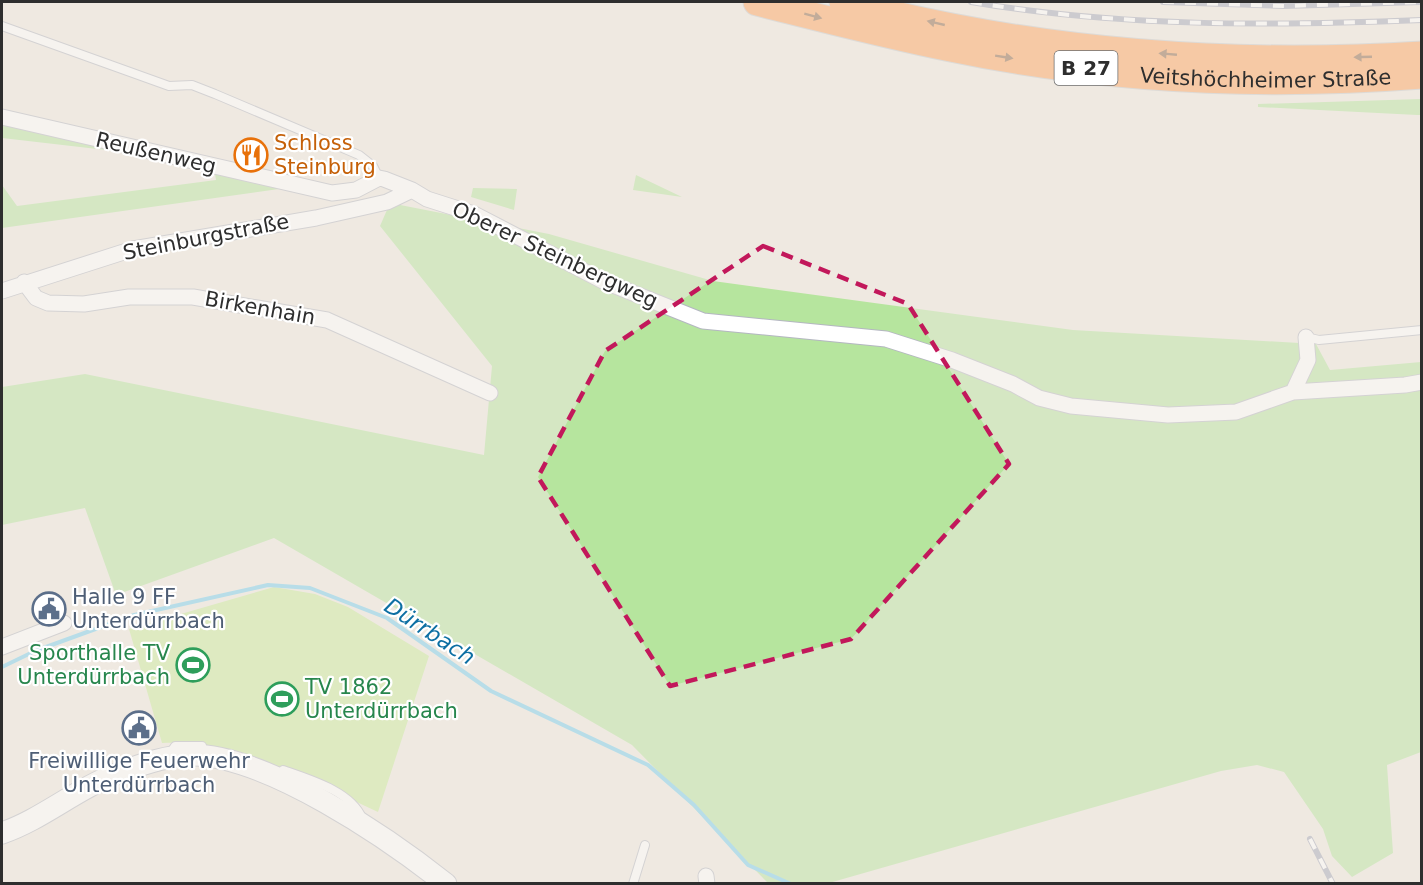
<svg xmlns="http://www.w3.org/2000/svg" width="1423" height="885" font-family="'DejaVu Sans',sans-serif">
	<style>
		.green { fill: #b6e59e }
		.pitch { fill: #c9ec9a }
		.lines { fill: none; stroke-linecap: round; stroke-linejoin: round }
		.stream { stroke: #75cff0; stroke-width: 4 }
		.lane-casing { stroke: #b4b7c1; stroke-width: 10 }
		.street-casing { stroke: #b4b7c1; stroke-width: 17 }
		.secondary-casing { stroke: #b4b7c1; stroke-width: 23 }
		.highway-casing { stroke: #c9c9c9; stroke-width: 29 }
		.lane { stroke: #fff; stroke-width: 8 }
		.street { stroke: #fff; stroke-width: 15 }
		.secondary { stroke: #fff; stroke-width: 21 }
		.highway { stroke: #ffa35c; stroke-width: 27 }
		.rail-casing { stroke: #a3a6b8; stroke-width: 6 }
		.rail { stroke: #fff; stroke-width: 4; stroke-dasharray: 11; stroke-linecap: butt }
		.oneway { fill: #8c6343 }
		.marked { fill: none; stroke: #c2185b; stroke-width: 4.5; stroke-dasharray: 12 8; stroke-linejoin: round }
		.labels { text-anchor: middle; stroke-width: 4.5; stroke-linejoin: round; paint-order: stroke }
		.shield { fill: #fff; stroke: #6d6d6d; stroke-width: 1.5 }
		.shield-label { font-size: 20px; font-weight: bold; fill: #2e2e2e }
		.street-label { font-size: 21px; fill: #2e2e2e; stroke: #fff }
		.food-label { font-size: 21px; fill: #c56008; stroke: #fff; text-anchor: start }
		.service-label { font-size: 21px; fill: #4e5e75; stroke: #fff; text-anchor: start }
		.leisure-label { font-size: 21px; fill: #27864d; stroke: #fff; text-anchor: end }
		.water-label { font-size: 22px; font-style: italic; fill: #0d6fa3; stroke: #fff }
	</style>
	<rect width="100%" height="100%" fill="#efe9e1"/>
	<path class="green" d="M1421,99V115H1417L1258,107V104Z
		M2,123L132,153L2,138Z
		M215,174L286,188L2,228V185L17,206L216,180Z
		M636,175L682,197L633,190Z
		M473,188L517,189L514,210L471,197Z
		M390,203L549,234L713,281L1073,330L1316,344L1330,370L1421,362V752L1387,765L1393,853L1352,877L1332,856L1323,829L1284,772L1257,765L1221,771L829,883H768L632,745L274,538L116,595L85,508L2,525V387L85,374L484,455L492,366L380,226Z"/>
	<path class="pitch" d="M274,587L315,594L348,607L429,656L378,812C311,781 238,739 162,743L129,629Z"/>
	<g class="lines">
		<path class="stream" d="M2,667L35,651L134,615L268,585L310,588L387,618L491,691L648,765L694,805L748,865L791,884"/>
		<g class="lane-casing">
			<path id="lane" d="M2,26L169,86L192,85L215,94L359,155L373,166L379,178
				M1306,337L1319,340L1422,330
				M171,752L175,746H202
				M283,770C308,779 351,791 362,818
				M633,884L645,845"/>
		</g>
		<g class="street-casing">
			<path id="street" d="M2,117L332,193L356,190L379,178L384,179L412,190L427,199L474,214L603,281L703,321L886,339L952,360L1013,384L1039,398L1071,406L1168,415L1236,412L1293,392L1405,385L1422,382
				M24,282L36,298L48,303L84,304L129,297H193L327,320L490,393
				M2,291L133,249L316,218L387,202L412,190
				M1293,392L1308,360L1306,337
				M2,647L64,623
				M706,876L707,884"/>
		</g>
		<g class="secondary-casing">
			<path id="secondary" d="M2,833C43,819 77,788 119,773C142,764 168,755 193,755C268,756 388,838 446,884"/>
		</g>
		<g class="highway-casing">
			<g id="highway">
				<path id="s1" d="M757,2C821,18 886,35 951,48C1104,80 1266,87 1422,75"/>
				<path d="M843,2C1030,52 1228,67 1422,55"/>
			</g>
		</g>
		<use href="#lane" class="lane"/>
		<use href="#street" class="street"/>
		<use href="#secondary" class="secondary"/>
		<use href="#highway" class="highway"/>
		<g class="rail-casing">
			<path id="rail" d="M971,2C1119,27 1272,26 1422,20
				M1163,2L1284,6L1421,2
				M1310,839L1333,884"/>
		</g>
		<use href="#rail" class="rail"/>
	</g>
	<defs><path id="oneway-solid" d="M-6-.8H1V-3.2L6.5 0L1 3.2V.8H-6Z" transform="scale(1.5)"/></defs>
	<g class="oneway">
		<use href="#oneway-solid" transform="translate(813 16) rotate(15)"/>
		<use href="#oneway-solid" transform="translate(936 23) rotate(-167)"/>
		<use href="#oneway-solid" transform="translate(1168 54) rotate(-175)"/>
		<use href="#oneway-solid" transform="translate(1004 57) rotate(9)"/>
		<use href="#oneway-solid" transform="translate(1363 57) rotate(178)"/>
	</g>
	<path d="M0 0H1423V885H0ZM763,246L908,304L1009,464L851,639L670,686L538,477L605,351Z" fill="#efe9e1" fill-opacity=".55" fill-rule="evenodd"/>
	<path class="marked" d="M763,246L908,304L1009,464L851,639L670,686L538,477L605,351Z"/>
	<defs>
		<g id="restaurant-ring" transform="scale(1.725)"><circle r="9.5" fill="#fff" stroke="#e8710a" stroke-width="1.5"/><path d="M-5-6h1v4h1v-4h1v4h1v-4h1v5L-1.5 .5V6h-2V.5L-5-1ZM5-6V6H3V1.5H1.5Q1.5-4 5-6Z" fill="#e8710a"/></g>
		<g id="civic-ring" transform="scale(1.725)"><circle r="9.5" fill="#fff" stroke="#5c6f8a" stroke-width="1.5"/><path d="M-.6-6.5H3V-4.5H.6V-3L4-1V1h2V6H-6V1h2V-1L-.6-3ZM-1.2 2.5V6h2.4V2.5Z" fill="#5c6f8a"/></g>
		<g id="stadium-ring" transform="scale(1.725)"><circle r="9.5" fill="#fff" stroke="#2e9e5b" stroke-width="1.5"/><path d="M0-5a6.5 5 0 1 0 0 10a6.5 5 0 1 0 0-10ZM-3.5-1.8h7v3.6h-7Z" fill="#2e9e5b"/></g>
	</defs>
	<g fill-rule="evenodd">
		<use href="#restaurant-ring" x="251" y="155"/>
		<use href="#civic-ring" x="49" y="609"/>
		<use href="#stadium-ring" x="193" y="665"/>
		<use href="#stadium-ring" x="282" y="699"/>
		<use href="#civic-ring" x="139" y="728"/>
	</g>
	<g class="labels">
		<rect class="shield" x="1054.5" y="51" width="63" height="34" rx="4.5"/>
		<g class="shield-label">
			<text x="1086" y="75">B 27</text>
		</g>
		<g class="street-label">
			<text dy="7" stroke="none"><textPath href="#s1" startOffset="516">Veitshöchheimer Straße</textPath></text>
			<text transform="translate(156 153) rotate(13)" y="7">Reußenweg</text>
			<text transform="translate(206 237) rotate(-11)" y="7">Steinburgstraße</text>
			<text transform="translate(555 255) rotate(25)" y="7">Oberer Steinbergweg</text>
			<text transform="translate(260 308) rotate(10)" y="7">Birkenhain</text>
		</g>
		<g class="food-label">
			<text x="274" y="150">Schloss<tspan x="274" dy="24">Steinburg</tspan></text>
		</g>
		<g class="service-label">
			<text x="72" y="604">Halle 9 FF<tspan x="72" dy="24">Unterdürrbach</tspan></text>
			<text x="139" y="768" text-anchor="middle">Freiwillige Feuerwehr<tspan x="139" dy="24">Unterdürrbach</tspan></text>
		</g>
		<g class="leisure-label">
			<text x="170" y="660">Sporthalle TV<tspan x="170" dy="24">Unterdürrbach</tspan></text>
			<text x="305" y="694" text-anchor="start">TV 1862<tspan x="305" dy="24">Unterdürrbach</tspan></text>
		</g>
		<g class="water-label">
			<text transform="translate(430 631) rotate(33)" y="8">Dürrbach</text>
		</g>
	</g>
	<rect width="1423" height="885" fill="none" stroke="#2e2e2e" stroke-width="6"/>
</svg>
